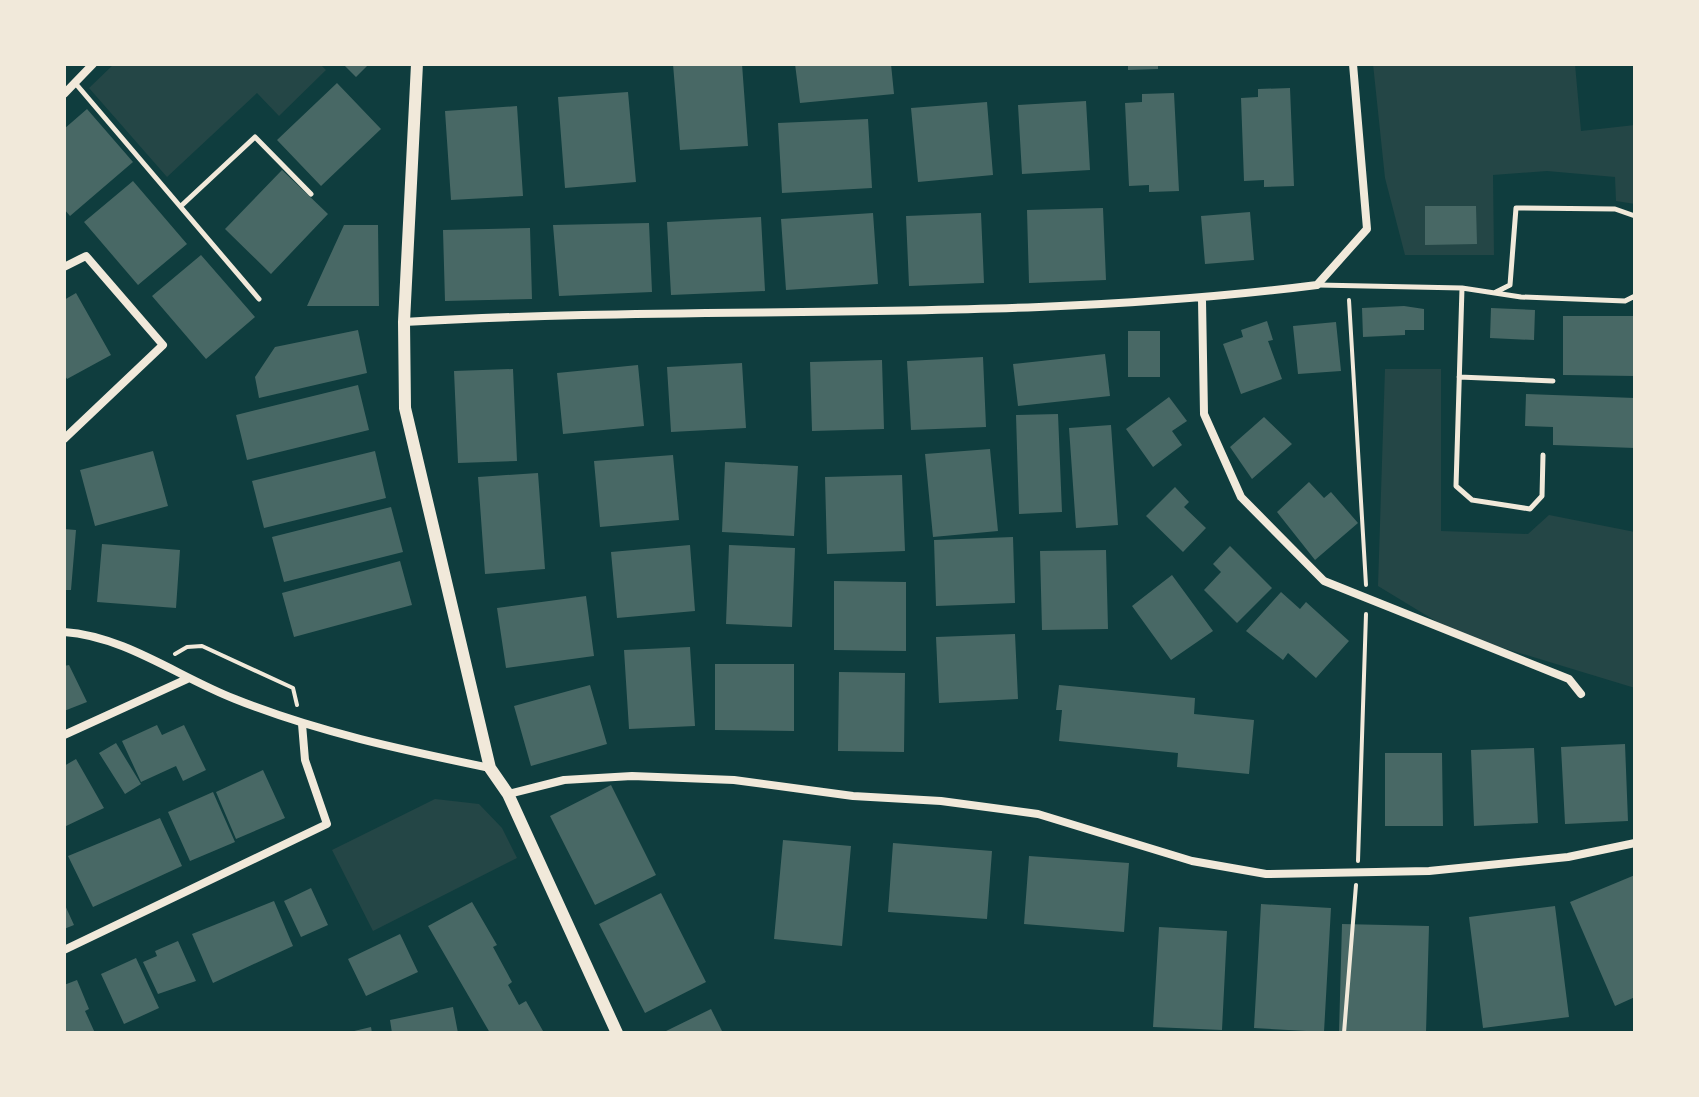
<svg xmlns="http://www.w3.org/2000/svg" width="1699" height="1097" font-family="'Space Grotesk',sans-serif">
	<style>
		.green { fill: #244646 }
		.building { fill: #486865 }
		.lines { fill: none; stroke-linecap: round; stroke-linejoin: round }
		.path { stroke: #f1e9da; stroke-width: 4 }
		.service { stroke: #f1e9da; stroke-width: 5 }
		.minor { stroke: #f1e9da; stroke-width: 8 }
		.tertiary { stroke: #f1e9da; stroke-width: 12 }
	</style>
	<rect width="100%" height="100%" fill="#0f3d3e"/>
	<path class="green" d="M114,64H320L326,70L279,116L257,93L167,177L89,88Z
		M1373,64H1575L1581,131L1635,125V204L1616,201L1615,177L1547,171L1493,175L1494,255H1405L1385,178Z
		M1385,369H1441V531L1528,534L1549,515L1635,532V688L1457,634L1378,586Z
		M435,799L479,804L502,828L517,858L373,931L332,850Z"/>
	<path class="building" d="M343,64H369L356,77Z
		M673,64H742L748,146L680,150Z
		M795,64H891L894,94L800,103Z
		M1128,64H1158V69L1128,70Z
		M337,83L381,129L321,186L277,140Z
		M1290,88L1294,186L1264,187V180L1244,181L1241,98L1258,97V89Z
		M628,92L636,182L565,188L558,97Z
		M1174,93L1179,191L1149,192V185L1129,186L1125,103L1142,102V94Z
		M1086,101L1090,170L1022,174L1018,105Z
		M987,102L993,175L918,182L911,108Z
		M517,106L523,196L451,200L445,111Z
		M87,109L133,162L70,216L64,209V129Z
		M868,119L872,188L782,193L778,123Z
		M282,170L328,214L271,274L225,229Z
		M133,181L187,244L138,285L84,222Z
		M1425,206H1476L1477,244L1425,245Z
		M1103,208L1106,280L1029,283L1027,210Z
		M1250,212L1254,260L1205,264L1201,216Z
		M873,213L878,284L786,290L781,219Z
		M981,213L984,283L909,286L906,216Z
		M761,217L765,291L671,295L667,222Z
		M649,223L652,292L559,296L553,225Z
		M344,225H378L379,306H307Z
		M530,228L532,299L445,301L443,230Z
		M201,255L255,317L206,359L152,296Z
		M76,293L111,355L67,379L64,374V300Z
		M1404,306L1424,309V330H1405V335L1363,337L1362,308Z
		M1491,308L1535,310L1534,340L1490,338Z
		M1563,316H1635V376L1563,375Z
		M1267,321L1273,340L1268,341L1282,379L1241,394L1223,344L1243,337L1241,330Z
		M1336,322L1341,371L1298,374L1293,326Z
		M358,330L367,373L259,398L255,377L275,347Z
		M1128,331H1160V377H1128Z
		M1105,354L1110,396L1018,406L1013,364Z
		M983,357L986,427L911,430L907,361Z
		M882,360L884,429L812,431L810,362Z
		M742,363L746,428L671,432L667,367Z
		M638,365L644,426L563,434L557,373Z
		M513,369L517,461L458,463L454,371Z
		M358,385L369,430L247,460L236,415Z
		M1526,394L1635,398V448L1553,445V427L1525,426Z
		M1169,397L1187,421L1172,431L1182,445L1153,467L1126,429Z
		M1058,414L1062,512L1019,514L1016,415Z
		M1264,417L1292,444L1252,479L1230,447Z
		M1111,425L1118,525L1076,528L1069,428Z
		M990,449L998,531L933,537L925,454Z
		M153,451L168,506L95,526L80,470Z
		M375,451L386,498L264,528L252,481Z
		M673,455L679,520L600,527L594,461Z
		M725,462L798,466L794,536L722,532Z
		M538,473L545,569L485,574L478,477Z
		M902,475L905,551L827,554L825,477Z
		M1309,482L1324,498L1331,492L1358,523L1315,560L1277,512Z
		M1175,487L1189,502L1184,507L1206,528L1183,552L1146,516Z
		M391,507L403,552L284,582L272,537Z
		M64,529L76,530L71,590H64Z
		M1013,537L1015,603L936,606L934,540Z
		M102,544L180,550L176,608L97,602Z
		M690,545L695,611L617,618L611,552Z
		M729,545L795,548L792,627L726,624Z
		M1230,546L1272,588L1237,623L1204,590L1221,572L1213,564Z
		M1106,550L1108,629L1042,630L1040,551Z
		M400,561L412,605L294,637L282,593Z
		M1172,575L1213,631L1171,660L1132,606Z
		M834,581L906,582V651L834,650Z
		M1281,592L1300,609L1306,602L1349,641L1316,678L1288,653L1283,660L1246,631Z
		M586,596L594,656L506,668L497,608Z
		M1015,634L1018,699L939,703L936,637Z
		M690,647L695,726L629,729L624,650Z
		M715,664H794V731L715,730Z
		M69,665L87,702L64,711V666Z
		M839,672L905,673L904,752L838,751Z
		M590,685L607,744L531,766L514,706Z
		M1059,685L1195,698L1194,714L1254,720L1249,774L1177,767L1178,753L1059,741L1062,710H1056Z
		M157,725L162,735L184,725L206,770L183,781L176,766L141,782L122,741Z
		M116,743L141,784L125,794L99,753Z
		M1625,744L1628,821L1565,824L1561,747Z
		M1534,748L1538,823L1474,826L1471,750Z
		M1385,753H1442L1443,826H1385Z
		M76,759L104,808L64,827V766Z
		M263,770L285,818L236,839L216,792Z
		M611,785L656,875L595,905L550,816Z
		M213,792L235,842L190,861L168,812Z
		M160,818L182,866L93,907L68,856Z
		M783,840L851,846L842,946L774,939Z
		M893,843L992,851L987,919L888,912Z
		M1029,856L1129,863L1124,932L1024,924Z
		M1635,875V997L1615,1006L1570,902Z
		M311,888L328,925L301,937L284,901Z
		M661,893L706,982L645,1013L599,924Z
		M274,901L293,946L213,983L192,934Z
		M472,902L497,945L493,947L512,982L508,985L519,1005L526,1001L543,1031L540,1033H490L428,926Z
		M64,903L74,925L64,929Z
		M1261,904L1331,908L1324,1032L1254,1028Z
		M1555,906L1569,1017L1483,1028L1469,917Z
		M1342,924L1429,926L1426,1033H1339Z
		M1159,927L1227,931L1222,1030L1153,1027Z
		M400,934L418,972L366,996L348,959Z
		M178,941L196,981L158,994L143,962L157,956L155,951Z
		M136,958L159,1008L124,1024L101,974Z
		M77,980L89,1009L85,1011L95,1033H64V985Z
		M453,1007L458,1033H392L390,1020Z
		M711,1009L723,1033H662Z
		M371,1027L372,1033H350V1032Z"/>
	<g class="lines">
		<path class="path" d="M1349,300L1366,585
			M175,654L187,647L202,646L293,688L297,705
			M1358,861L1366,614
			M1344,1033L1356,885"/>
		<path class="service" d="M76,84L259,299
			M181,206L255,137L311,194
			M1318,285L1462,288L1521,297L1625,301L1635,296
			M1462,288L1456,486L1472,500L1530,509L1542,496L1543,455
			M1496,292L1510,285L1516,208L1615,209L1635,216
			M1459,377L1553,381"/>
		<path class="minor" d="M64,94L93,64
			M64,267L86,256L163,345L64,439
			M1202,300L1204,414L1241,497L1324,581L1569,679L1581,694
			M404,322C708,304 1013,324 1317,285L1367,229L1353,64
			M64,632C125,636 180,678 235,699C317,732 403,750 490,768
			M64,735L187,679
			M508,794L564,780L632,776L734,780L853,796L941,801L1038,814L1192,861L1266,874L1429,871L1568,857L1635,843
			M64,950L327,824L305,760L302,724"/>
		<path class="tertiary" d="M417,64L404,322L405,408L490,768L508,794L617,1033"/>
	</g>
	<rect width="1699" height="1097" fill="none" stroke="#f1e9da" stroke-width="132"/>
</svg>
